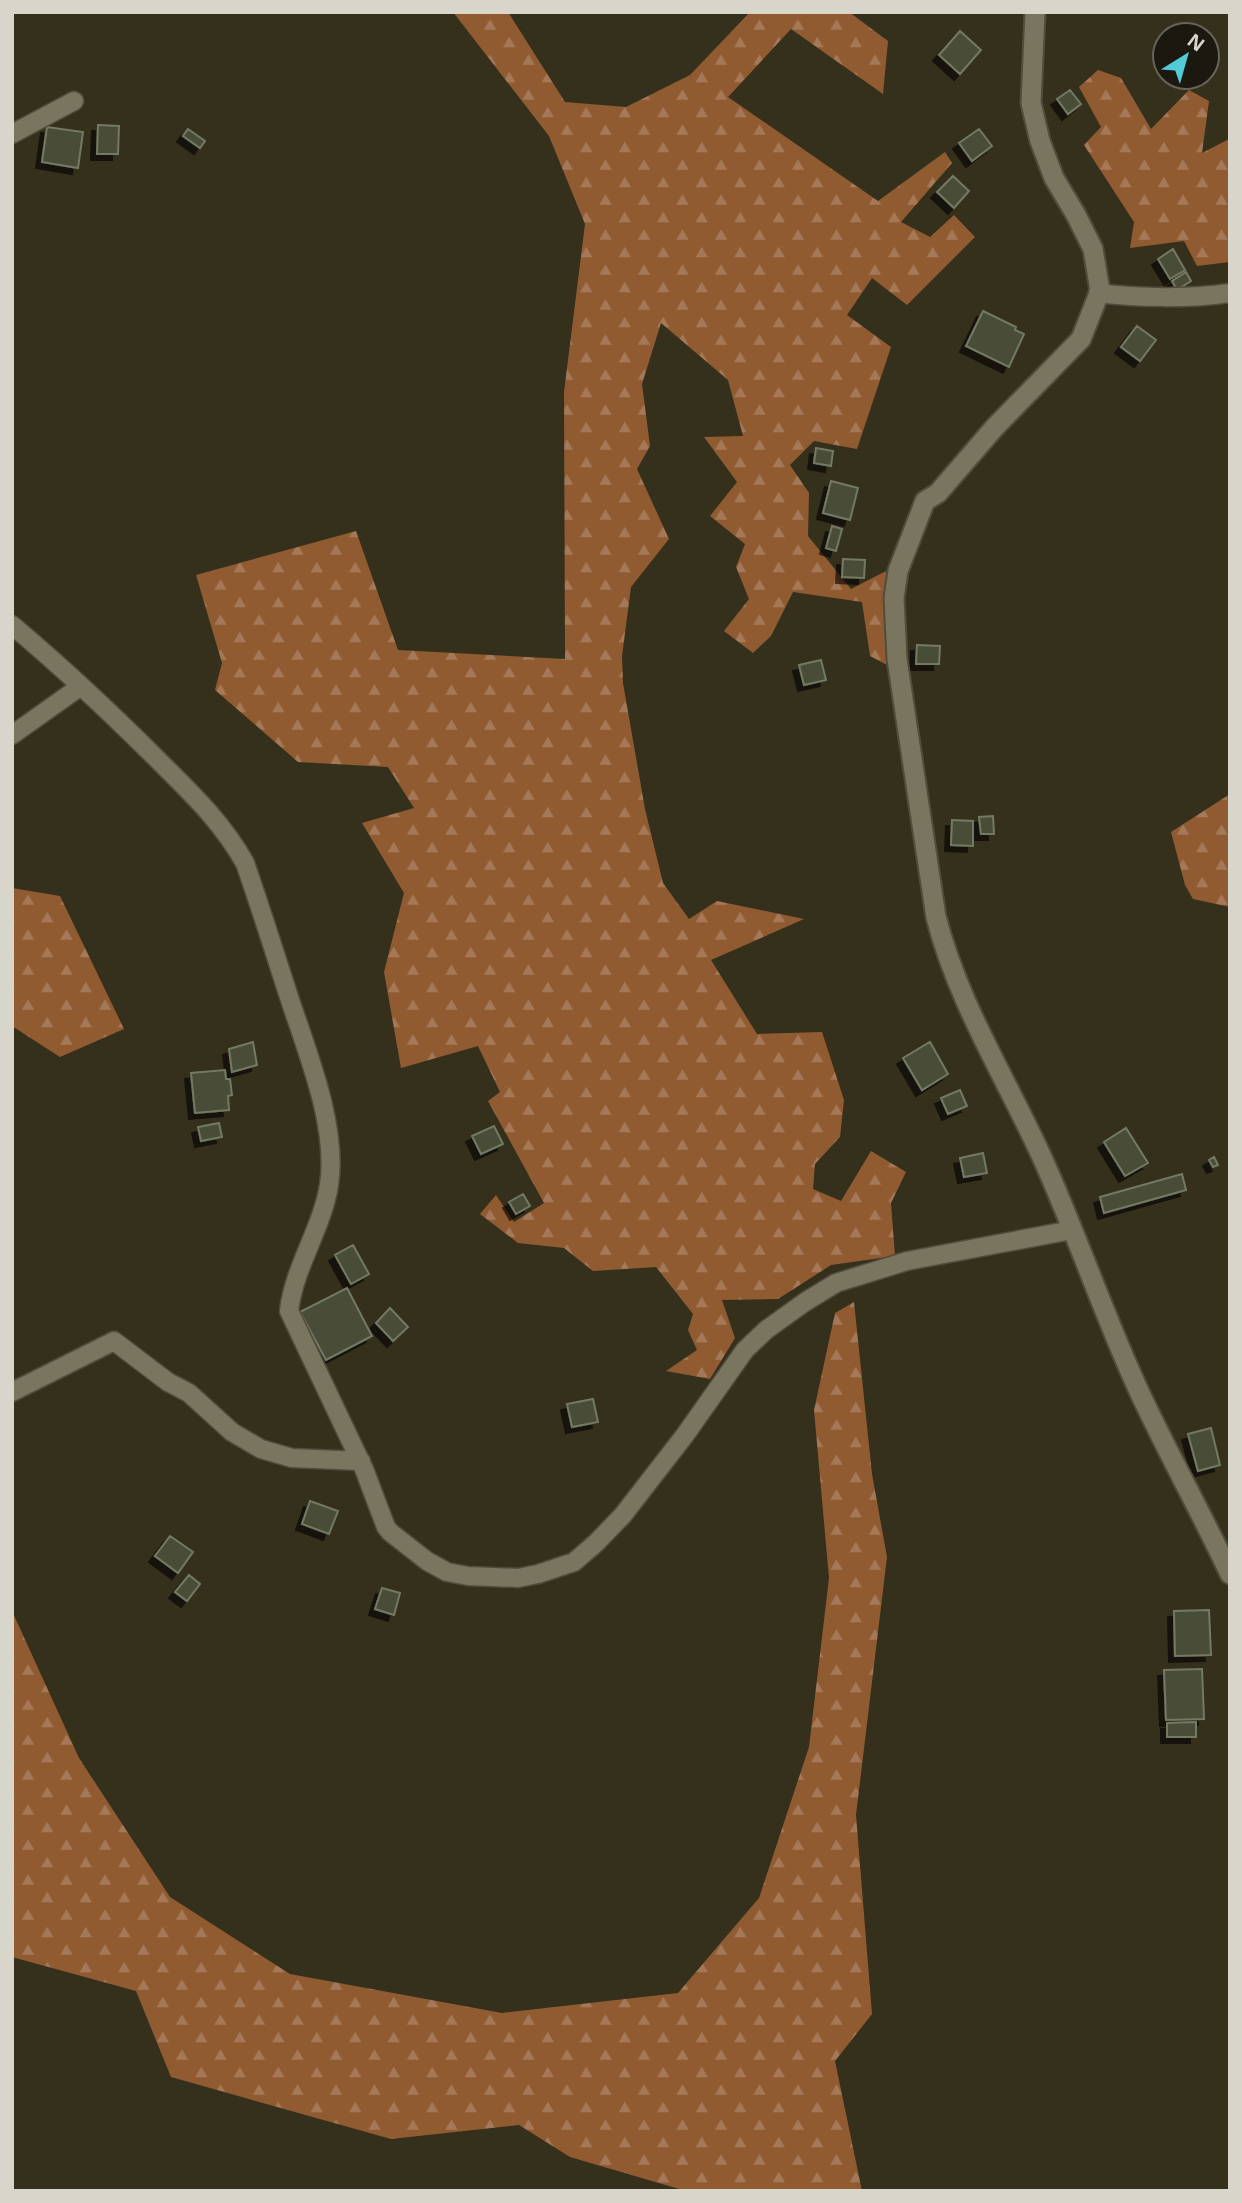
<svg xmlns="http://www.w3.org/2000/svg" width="1242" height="2203" font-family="'Open Sans',sans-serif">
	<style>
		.forest { fill: url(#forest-firs) }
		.building { fill: #484d39; stroke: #737963; stroke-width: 2; filter: url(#shadow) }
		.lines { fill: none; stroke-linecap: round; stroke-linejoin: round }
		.minor-casing { stroke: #514d3c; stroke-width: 21 }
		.tertiary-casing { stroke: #514d3c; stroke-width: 23 }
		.minor { stroke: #79755f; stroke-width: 18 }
		.tertiary { stroke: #79755f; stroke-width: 19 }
	</style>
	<defs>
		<pattern id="forest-firs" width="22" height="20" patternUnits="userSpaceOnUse" patternTransform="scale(1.75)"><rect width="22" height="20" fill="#915b32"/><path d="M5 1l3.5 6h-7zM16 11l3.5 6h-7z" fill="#a57958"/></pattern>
		<filter id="shadow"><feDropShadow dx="-6" dy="6" stdDeviation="0" flood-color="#0009"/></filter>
	</defs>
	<rect width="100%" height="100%" fill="#34301c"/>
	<path class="forest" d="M453,12H508L565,102L626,107L690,75L750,12H849L888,41L883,94L791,29L728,97L878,201L945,152L952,163L901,222L930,237L954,215L975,237L907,305L872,278L847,315L891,347L857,449L814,441L790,465L809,493L808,536L851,589L886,571L887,665L870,656L862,602L793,592L771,636L753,653L724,631L749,599L736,567L745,544L710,516L737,482L704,437L743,436L728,380L661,323L642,384L650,446L637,469L669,539L631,587L622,656L623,683L645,809L663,883L689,919L717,901L804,919L711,960L757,1034L822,1032L844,1100L840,1137L815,1164L813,1189L841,1201L871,1151L906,1172L891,1203L895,1256L831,1265L778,1299L722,1300L735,1338L710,1379L666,1371L697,1350L688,1330L693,1314L656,1267L593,1271L564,1248L518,1243L480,1214L496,1195L514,1222L544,1203L488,1101L500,1092L478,1046L401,1068L384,972L404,893L362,823L414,808L388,767L298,762L215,690L222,663L196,575L356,531L398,650L565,659L564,392L585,224L549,136Z
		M1098,70L1121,78L1151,129L1189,90L1209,101L1202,153L1229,139L1230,131V262L1197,266L1184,241L1130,248L1134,222L1084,145L1101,127L1079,87Z
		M1230,794V907L1193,899L1185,885L1171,832Z
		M12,888L60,896L124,1029L60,1057L12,1026Z
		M854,1302L872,1474L887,1557L856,1815L872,2014L835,2061L862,2191H686L570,2157L519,2125L391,2139L171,2077L136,1991L12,1957V1611L79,1758L170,1897L290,1974L502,2013L678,1993L759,1898L809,1747L829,1578L814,1410L835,1313Z"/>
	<path class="building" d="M960,31L981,50L960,74L939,55Z
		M1070,90L1081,104L1068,114L1057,99Z
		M98,125L119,126L118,154H97Z
		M47,127L83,132L78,168L42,162Z
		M188,129L205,141L200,148L183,136Z
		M979,129L992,146L972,161L959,143Z
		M953,176L969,191L954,208L937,192Z
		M1173,249L1185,270L1170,279L1158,259Z
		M1186,272L1191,281L1177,290L1172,281Z
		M983,311L1016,327L1015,330L1024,334L1009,367L966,346Z
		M1137,326L1156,340L1140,361L1121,347Z
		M816,448L833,451L831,466L814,463Z
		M831,481L858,488L850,520L823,513Z
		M832,526L842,529L836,551L826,548Z
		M843,559L865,560L864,578L842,577Z
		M917,645L940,646L939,664H916Z
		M821,660L826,680L804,685L799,665Z
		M993,816L994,834H981L979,817Z
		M952,820L973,821V846L951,845Z
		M253,1042L257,1065L232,1072L229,1049Z
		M930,1042L948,1074L922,1090L903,1058Z
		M225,1070L226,1079H230L232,1095L228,1096L229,1110L195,1113L191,1073Z
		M960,1090L967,1106L948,1114L941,1098Z
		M219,1123L222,1137L201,1141L198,1127Z
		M494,1126L503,1144L481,1154L472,1136Z
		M1126,1128L1148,1163L1125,1176L1104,1142Z
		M983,1153L987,1173L964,1177L960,1158Z
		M1214,1157L1218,1165L1213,1167L1209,1160Z
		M1182,1174L1186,1190L1104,1213L1100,1197Z
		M523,1194L530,1206L516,1214L509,1202Z
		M353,1245L369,1274L351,1284L335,1255Z
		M347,1288L372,1336L326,1360L300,1312Z
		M390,1308L408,1327L393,1341L376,1323Z
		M593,1399L598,1422L572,1427L567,1404Z
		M1211,1428L1220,1465L1198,1471L1188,1434Z
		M310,1501L338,1511L329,1534L302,1524Z
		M170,1536L193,1552L178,1573L155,1556Z
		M189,1575L200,1584L187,1601L175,1592Z
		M382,1588L400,1593L394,1615L375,1609Z
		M1209,1610L1211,1655L1175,1656L1174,1611Z
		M1202,1669L1204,1719L1166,1720L1164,1670Z
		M1196,1722V1737H1167V1723Z"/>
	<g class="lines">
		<g class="minor-casing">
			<path id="minor" d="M12,134L74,101
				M1098,293C1138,298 1190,299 1230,293
				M12,625C63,668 112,714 159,761C192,794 222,822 245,863C261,909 275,954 290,1000C308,1054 338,1128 329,1185C322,1229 294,1267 289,1311L364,1469L386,1527L390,1532L427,1561L447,1572L468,1576L518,1578L538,1574L574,1562L596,1543L623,1515L685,1435L745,1350L766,1330L805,1302L836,1283L907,1261L1072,1230
				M12,735L81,686
				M12,1392L114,1341L168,1382L189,1393L232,1432L261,1449L292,1458L361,1461"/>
		</g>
		<g class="tertiary-casing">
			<path id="tertiary" d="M1035,12L1031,103L1040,141L1054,178L1076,215L1093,249L1100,291L1081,339L995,427L938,493L925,501L898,571L894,598L897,659L936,917C959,1006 1008,1081 1045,1164C1078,1238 1104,1315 1138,1389C1167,1452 1201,1512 1230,1574"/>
		</g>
		<use href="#minor" class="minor"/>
		<use href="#tertiary" class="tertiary"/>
	</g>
	<rect width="1242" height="2203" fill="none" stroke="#d8d6ca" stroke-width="28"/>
	<g transform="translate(1186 56) rotate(37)"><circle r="33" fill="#1a180f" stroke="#66645a" stroke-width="2"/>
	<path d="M0-5L12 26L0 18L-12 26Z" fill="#52cbd9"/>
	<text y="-10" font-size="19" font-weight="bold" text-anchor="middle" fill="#d8d6ca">N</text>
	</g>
</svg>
